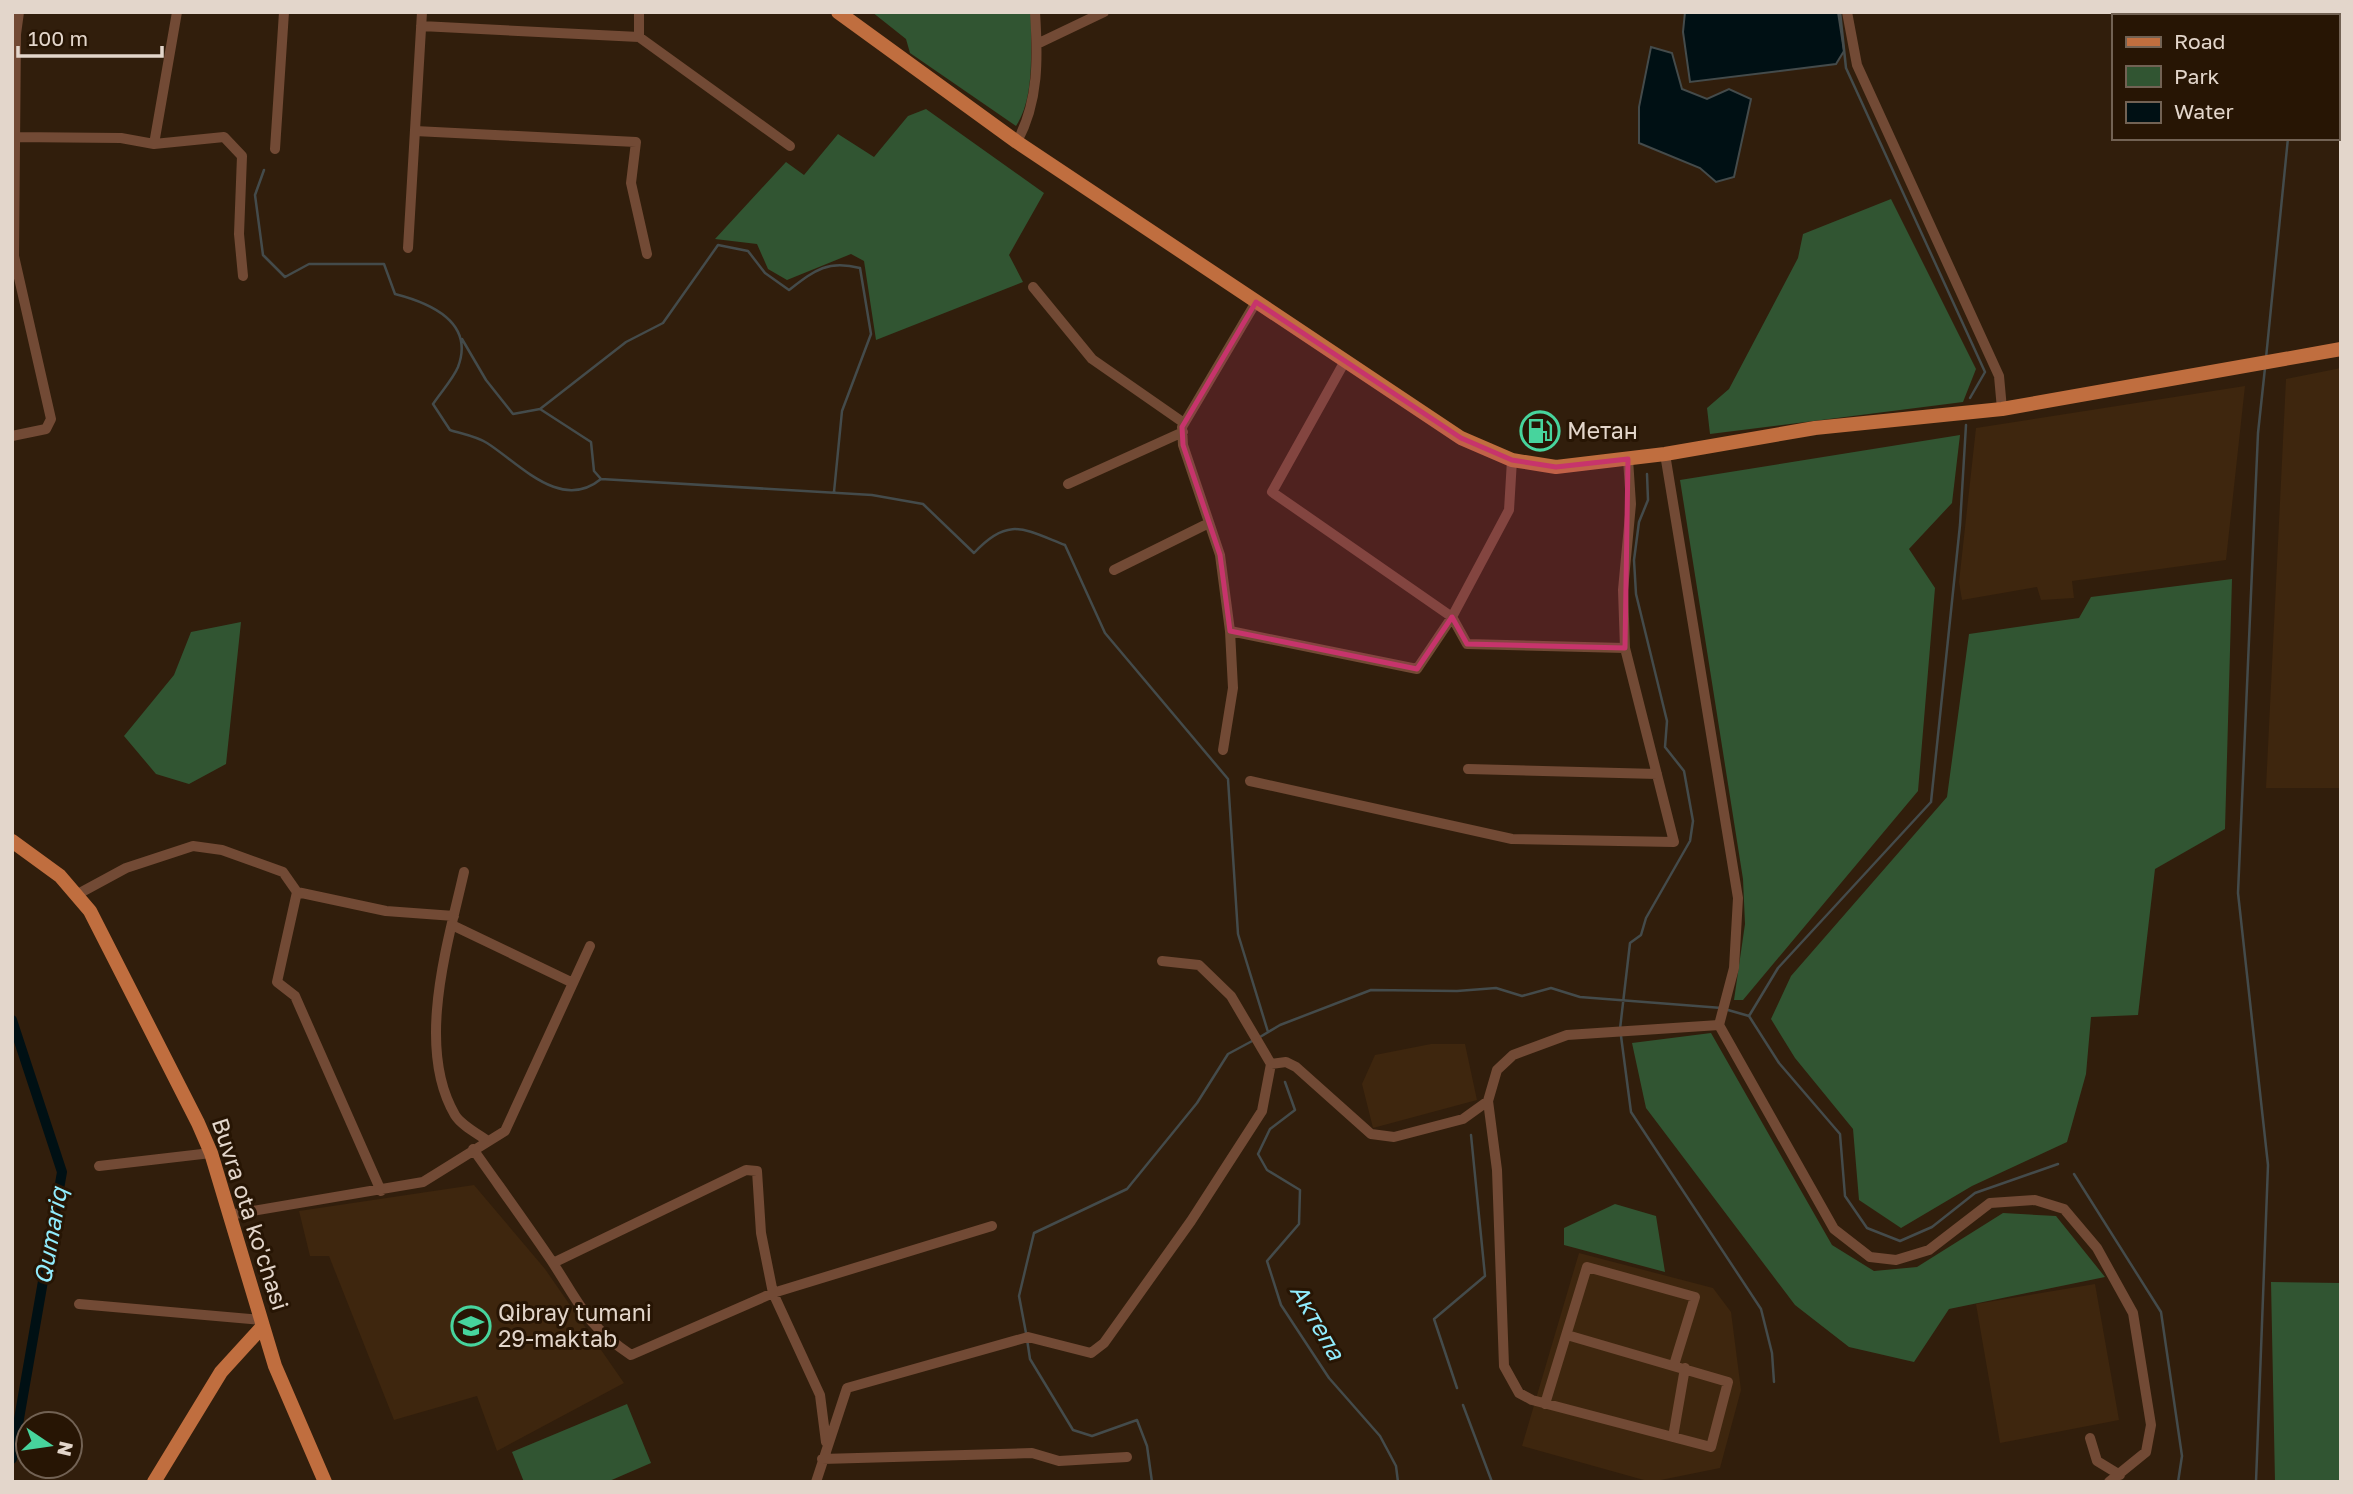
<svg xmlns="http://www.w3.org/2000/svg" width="2353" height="1494" font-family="'Golos Text',sans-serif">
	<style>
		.built { fill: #3e260e }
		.green { fill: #315532 }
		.water { fill: #001014; stroke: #444b4b; stroke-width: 2 }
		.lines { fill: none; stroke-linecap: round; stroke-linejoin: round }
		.stream { stroke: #444b4b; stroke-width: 2.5 }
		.canal { stroke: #001014; stroke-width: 10 }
		.minor { stroke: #724a35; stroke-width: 10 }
		.major { stroke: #c06e3f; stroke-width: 14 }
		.marked { fill: #c7346c; fill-opacity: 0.2; stroke: #c7346c; stroke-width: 5; stroke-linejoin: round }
		.labels { text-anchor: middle; stroke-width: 6; stroke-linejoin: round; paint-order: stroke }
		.poi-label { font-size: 23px; fill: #e3d6cb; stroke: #271504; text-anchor: start }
		.street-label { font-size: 23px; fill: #e3d6cb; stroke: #271504 }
		.water-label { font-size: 24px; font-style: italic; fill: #91ecfd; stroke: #271504 }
	</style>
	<rect width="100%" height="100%" fill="#311e0c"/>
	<path class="built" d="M2341,368V788H2266L2286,379Z
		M2245,386L2226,560L2072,581L2074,598L2041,600L2037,587L1962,600L1959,582L1976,428Z
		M1431,1044H1465L1477,1100L1373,1128L1362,1084L1375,1055Z
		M474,1185L545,1269L624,1383L497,1451L477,1396L394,1420L329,1256H310L299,1211Z
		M1579,1253L1713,1288L1731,1312L1741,1390L1720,1468L1651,1482L1522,1446Z
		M2095,1284L2119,1420L2000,1443L1976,1304Z"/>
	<path class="green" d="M872,12H1031C1030,48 1036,95 1016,126L910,53L906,39Z
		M926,109L1044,193L1009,255L1023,282L876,340L864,261L851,254L787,280L768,269L757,244L715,239L786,162L804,175L838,134L874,157L908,116Z
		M1891,199L1976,369L1963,402L1710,434L1707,408L1729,389L1798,258L1803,234Z
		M1960,435L1952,503L1909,549L1935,588L1918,791L1743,1000H1734L1745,924L1743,879L1680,480Z
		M2232,579L2225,829L2155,869L2138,1015L2091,1017L2086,1074L2067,1142L1972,1186L1901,1228L1859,1200L1853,1129L1795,1058L1771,1019L1791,976L1947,797L1969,634L2079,618L2091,597Z
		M241,622L226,764L189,784L156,774L124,736L174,675L191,632Z
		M1711,1033L1832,1245L1874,1271L1917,1267L2003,1213L2056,1216L2105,1277L1949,1309L1914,1362L1849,1347L1795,1305L1646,1108L1632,1043Z
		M1615,1204L1656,1216L1665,1272L1564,1245V1228Z
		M2271,1282L2341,1283V1482H2275Z
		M627,1404L651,1463L607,1482H524L512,1452Z"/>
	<path class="water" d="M1685,12H1838L1844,51L1836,64L1690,82L1683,32Z
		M1651,47L1672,53L1682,89L1707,99L1729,89L1751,99L1734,177L1716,182L1700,168L1639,143V107Z"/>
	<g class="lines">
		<path class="stream" d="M1840,12L1846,68L1985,372L1970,398
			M2316,16V12
			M264,170L255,195L263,255L285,277L309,264H384L395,294C430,303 475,322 458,367C453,379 441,392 433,404L450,430C462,434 476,436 487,443C520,464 561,512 601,479L872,495L923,504L974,553C1008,516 1024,529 1065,545L1105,633L1228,779L1238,934L1268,1032
			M462,339L486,380L513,414L540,409L626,342L663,323L718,245L748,251L765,273L789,290C815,270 827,260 860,268L871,334L842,411L834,492
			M2266,358L2288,138
			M540,409L591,442L594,471L601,479
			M1966,425L1960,525L1931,802L1778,968L1749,1016L1779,1063L1840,1134L1845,1196L1867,1228L1900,1241L1932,1227L1975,1193L2058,1164
			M1728,1010L1749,1016
			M1620,1029L1630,943L1641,935L1646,918L1690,841L1693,821L1684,771L1665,747L1667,721L1636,594L1634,560L1639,522L1648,500L1647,474
			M1621,1036L1631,1112L1761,1309L1772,1353L1774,1382
			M1260,1037L1280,1025L1371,990L1457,991L1496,988L1522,996L1551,988L1580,997L1722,1008
			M1285,1082L1295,1110L1270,1129L1258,1154L1267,1170L1300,1190L1299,1224L1267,1261L1281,1305L1329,1378L1380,1436L1396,1466L1398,1482
			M2074,1174L2161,1312L2182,1456L2178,1482
			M1026,1333L1019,1296L1034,1233L1127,1189L1197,1103L1228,1054L1254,1040
			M1027,1339L1030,1359L1073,1430L1092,1436L1137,1420L1147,1446L1152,1482
			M1457,1388L1434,1319L1485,1276L1471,1135
			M1463,1405L1492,1482
			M2256,1482L2268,1165L2238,893L2258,433L2265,368"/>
		<path class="canal" d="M12,1020L62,1172L12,1459"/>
		<path class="minor" d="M1847,12L1857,65L1999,376L2002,409
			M421,26L639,37L790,146
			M639,37V12
			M1037,44L1104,12
			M415,131L636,142L631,183L647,254
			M12,137L121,138L154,144L224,137L242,156L239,234L243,276
			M1017,142C1039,101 1038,58 1035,12
			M154,144L177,12
			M275,149L284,12
			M408,248L422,12
			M1033,287L1092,359L1184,423
			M1345,361L1272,492L1452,617L1467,644L1625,648
			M12,436L46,429L51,419L14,256L16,34L19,12
			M1665,454L1738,898L1734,968L1719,1025L1834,1229L1870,1257L1896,1260L1929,1250L1990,1203L2035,1200L2064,1209L2097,1248L2133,1313L2151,1425L2146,1452L2109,1482
			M1068,484L1183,432
			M1114,570L1209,523
			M1230,631L1417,669L1452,617L1509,510L1512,460
			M1223,750L1233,688L1230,631L1220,555L1183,445L1182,427L1256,302
			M1468,769L1657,774
			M1250,781L1512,839L1674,842L1625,648L1623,590L1631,504L1628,459
			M464,872C448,943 415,1047 455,1115C461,1125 478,1134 488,1141
			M297,892L277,982L295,996L381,1191
			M78,894L126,868L193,846L222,850L283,872L297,892L386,911L454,916
			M452,925L573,983
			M1271,1064L1286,1062L1296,1067L1371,1134L1394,1137L1463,1119L1488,1101
			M473,1149C499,1186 526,1223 551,1260C580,1304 585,1324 631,1355L773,1293L992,1226
			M99,1166L211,1153
			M229,1215L423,1182L505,1131L590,946
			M553,1263L746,1170L757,1171L761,1233L773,1293L820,1395L826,1442
			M79,1304L261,1320
			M1567,1335L1728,1382L1711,1447L1532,1400L1519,1393L1504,1366L1497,1170L1488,1101L1497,1070L1513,1055L1567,1035L1719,1025
			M1545,1404L1587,1267L1695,1297L1674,1365
			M1673,1437L1685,1368
			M2090,1438L2097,1461L2120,1475
			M822,1459L1032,1453L1059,1461L1127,1457
			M816,1482L847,1388L1028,1337L1091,1353L1104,1343L1191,1221L1262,1111L1271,1064L1231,996L1199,965L1162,961"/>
		<path class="major" d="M838,12L1017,142L1461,438L1512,460L1556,467L1665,454L1815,428L2002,409L2341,349
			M12,841L60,876L90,911L198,1123L211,1153L275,1366L325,1482
			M154,1482L221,1372L263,1326"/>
	</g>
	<path class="marked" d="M1256,302L1461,438L1512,460L1556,467L1628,459L1625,648L1467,644L1452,617L1417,669L1230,631L1220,555L1183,445L1182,427Z"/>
	<defs>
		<g id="fuel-ring" transform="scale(2.0125)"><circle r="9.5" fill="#271504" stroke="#47d49d" stroke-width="1.5"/><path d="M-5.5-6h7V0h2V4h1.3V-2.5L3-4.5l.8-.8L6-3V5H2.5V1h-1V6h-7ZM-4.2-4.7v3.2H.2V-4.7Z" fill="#47d49d"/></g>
		<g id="school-ring" transform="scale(2.0125)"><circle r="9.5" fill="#271504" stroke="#47d49d" stroke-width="1.5"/><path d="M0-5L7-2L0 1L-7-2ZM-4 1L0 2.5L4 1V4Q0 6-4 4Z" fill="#47d49d"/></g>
	</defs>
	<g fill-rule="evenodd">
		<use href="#fuel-ring" x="1540" y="431"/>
		<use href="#school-ring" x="471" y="1326"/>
	</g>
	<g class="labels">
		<g class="poi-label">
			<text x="1567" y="439">Метан</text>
			<text x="498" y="1321">Qibray tumani<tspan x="498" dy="26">29-maktab</tspan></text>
		</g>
		<g class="street-label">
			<text transform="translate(250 1214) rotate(72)" y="8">Buvra ota ko'chasi</text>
		</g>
		<g class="water-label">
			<text transform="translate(51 1236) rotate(-80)" y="8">Qumariq</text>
			<text transform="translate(1317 1322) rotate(60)" y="8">Актепа</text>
		</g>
	</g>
	<rect width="2353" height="1494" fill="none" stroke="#e3d6cb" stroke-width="28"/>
	<rect x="2112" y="14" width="228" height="126" fill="#271504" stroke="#726254" stroke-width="2"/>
	<rect x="2126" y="37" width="35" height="10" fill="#c06e3f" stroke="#726254" stroke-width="2"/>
	<text x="2174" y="49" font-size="21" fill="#e3d6cb">Road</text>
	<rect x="2126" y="66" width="35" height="21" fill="#315532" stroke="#726254" stroke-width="2"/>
	<text x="2174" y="84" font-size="21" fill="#e3d6cb">Park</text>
	<rect x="2126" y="102" width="35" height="21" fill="#001014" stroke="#726254" stroke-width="2"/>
	<text x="2174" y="119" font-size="21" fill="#e3d6cb">Water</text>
	<g transform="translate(49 1445) rotate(103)"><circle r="33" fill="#271504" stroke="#726254" stroke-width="2"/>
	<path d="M0-5L12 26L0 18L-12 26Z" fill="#47d49d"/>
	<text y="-10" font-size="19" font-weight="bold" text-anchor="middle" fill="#e3d6cb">N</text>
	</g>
	<path d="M18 46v10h144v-10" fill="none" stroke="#e3d6cb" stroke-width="3.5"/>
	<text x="28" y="46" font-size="21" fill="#e3d6cb" stroke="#271504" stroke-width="5" paint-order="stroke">100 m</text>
</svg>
